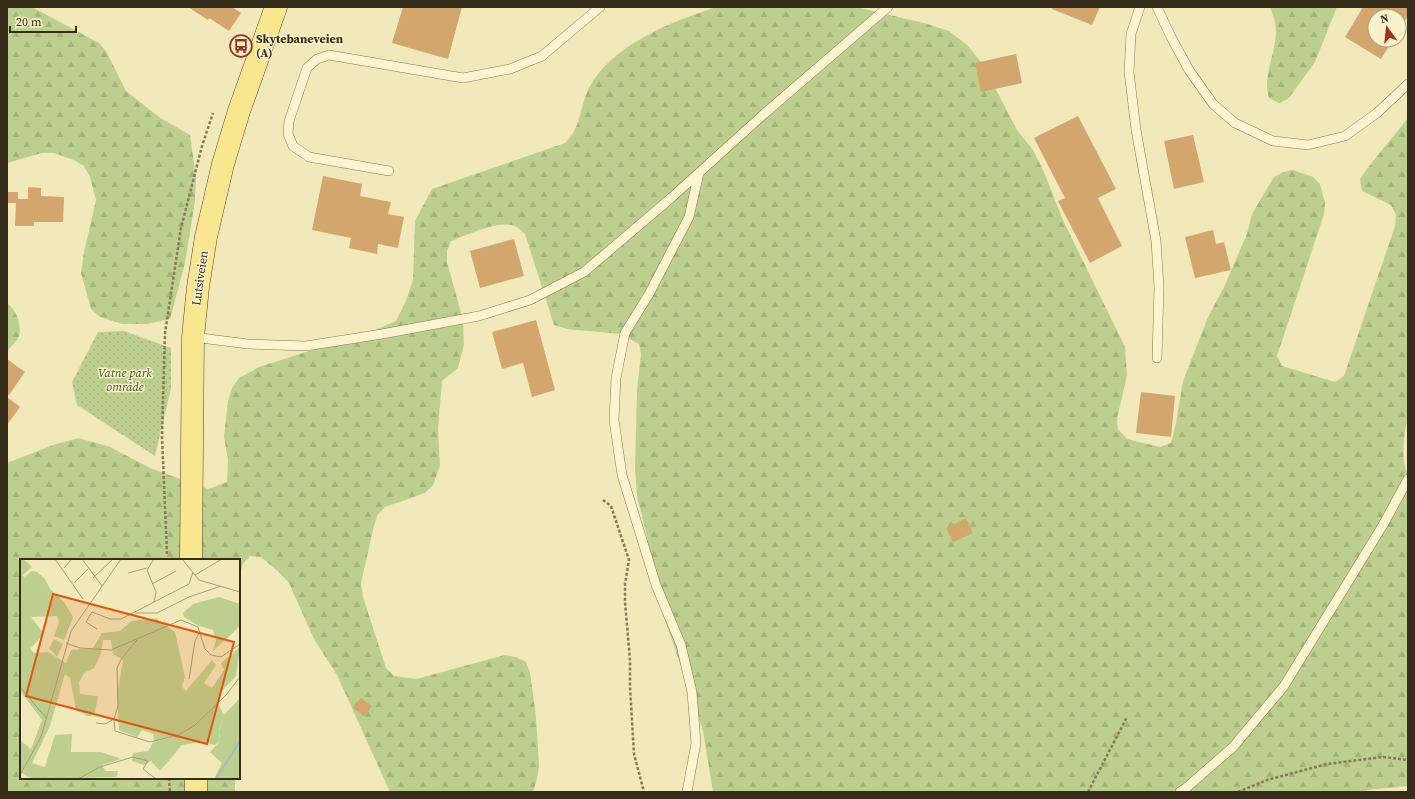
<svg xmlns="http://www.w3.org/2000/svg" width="1415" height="799" font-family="'Source Serif 4',serif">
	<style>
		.grass { fill: url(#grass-dots) }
		.forest { fill: url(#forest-firs) }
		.building { fill: #d2a66d }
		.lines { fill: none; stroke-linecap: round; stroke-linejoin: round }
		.service-casing { stroke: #887854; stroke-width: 10 }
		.primary-casing { stroke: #554429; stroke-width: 23 }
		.path { stroke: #887854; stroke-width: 2.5; stroke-dasharray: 3 2; stroke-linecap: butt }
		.service { stroke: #fbf4ce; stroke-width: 9 }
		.primary { stroke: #f8e78e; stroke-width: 22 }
		.labels { text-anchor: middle; stroke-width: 3; stroke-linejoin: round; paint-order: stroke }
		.poi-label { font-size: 12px; font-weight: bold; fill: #362c1a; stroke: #f8f1ca; text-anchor: start }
		.street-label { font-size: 12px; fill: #362c1a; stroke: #f8f1ca }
		.park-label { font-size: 12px; font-style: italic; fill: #3f541f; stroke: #f8f1ca }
		.inset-river { fill: none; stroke: #9fc1bc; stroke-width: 2 }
		.inset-road { fill: none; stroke: #a69d7a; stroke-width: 1 }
		.view { fill: #df570d; fill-opacity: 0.15; stroke: #df570d; stroke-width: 2 }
		.inset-edge { fill: none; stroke: #362c1a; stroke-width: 2 }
	</style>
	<defs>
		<pattern id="grass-dots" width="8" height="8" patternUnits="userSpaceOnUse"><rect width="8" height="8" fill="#bdcf8e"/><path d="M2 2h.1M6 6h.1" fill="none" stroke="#a3b27a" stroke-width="1.8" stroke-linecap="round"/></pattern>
		<pattern id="forest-firs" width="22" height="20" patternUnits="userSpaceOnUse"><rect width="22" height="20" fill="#bdcf8e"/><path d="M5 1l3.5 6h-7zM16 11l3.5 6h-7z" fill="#a3b27a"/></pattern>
	</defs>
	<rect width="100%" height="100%" fill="#f1e9ba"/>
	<path class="grass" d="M124,331L171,348V388L155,456L77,405L72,382L98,332Z"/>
	<path class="forest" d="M7,7H32L99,43L106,51L126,91L159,117L190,135L196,177L195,201L185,263L170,319L147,324H122L100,317L91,309L81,273L84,252L96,200L90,177L84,166L74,160L54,153H42L7,163Z
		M716,7H856L924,23L949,31L967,45L982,63L1017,130L1033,150L1044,172L1062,218L1125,347L1127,375L1117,419L1118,429L1127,439L1160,447L1171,443L1176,423L1183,381L1208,317L1224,287L1247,234L1252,214L1274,177L1283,172L1293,170L1313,177L1320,184L1325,203L1324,214L1277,356L1282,366L1335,382L1344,376L1395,226L1396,215L1391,205L1362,191L1360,179L1366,170L1408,118V416C1404,433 1400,459 1408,475V786L1368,790L1362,792H713L703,731L663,614L649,562L648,541L637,495L635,469L637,390L641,354L639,344L620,334L567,329L554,325L525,234C522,232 519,228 515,226C498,220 468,235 451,241L447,251V262L463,320L464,345L458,368L442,381L438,429L440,466L433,485L425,493L385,507L377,516L373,530L361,583L363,597L386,668L394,676L416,679L505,655L516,657L526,662L530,672L536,717L539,766L537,779L533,792H390L337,675L314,639L289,583L280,573L261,557L250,556L243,564L239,576V560H21V778H235V792H7V463L56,444L79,438L110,447L150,468L208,489L227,482L228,460L224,437L228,401L232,388L239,378L259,367L375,330L396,321L406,301L413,280L415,221L432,189L565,143C582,127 579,108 589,88C612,44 672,22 716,7Z
		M1270,7H1337L1315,62L1288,99L1279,103L1269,98C1262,76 1276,54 1276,31C1276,23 1273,15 1270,7Z
		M7,303C16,310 22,324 19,336C17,341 10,347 7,352Z"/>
	<path class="building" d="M188,7H232L241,13L229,31L209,18L208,20Z
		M403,7H462L448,59L392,43Z
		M1053,7H1100L1092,25L1052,9Z
		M1363,7H1408V16L1399,30V16H1375V40H1393L1381,59L1345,37Z
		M1016,54L1022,83L981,92L975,63Z
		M1078,116L1116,189L1098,198L1122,246L1090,263L1058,201L1065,198L1034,138Z
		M1193,135L1204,182L1174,189L1164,141Z
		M323,176L362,184L360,196L391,202L388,214L404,217L398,248L378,244L377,254L349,248L351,238L312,230Z
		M28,187L41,188V196L64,197L63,222H34V226H15L16,203H7V192H18V199H28Z
		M1213,230L1216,244L1224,242L1231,270L1195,278L1185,237Z
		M514,239L524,276L480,288L470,251Z
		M536,320L555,390L532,397L523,363L502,369L492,332Z
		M7,359L25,372L9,395L7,394Z
		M1141,392L1175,396L1171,437L1136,433Z
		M7,397L20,407L7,425Z
		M966,518L973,533L953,542L946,528Z
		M361,698L372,706L364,716L353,708Z"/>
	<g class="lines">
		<g class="service-casing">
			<path id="service" d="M1140,7L1131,34L1129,72L1136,130L1156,241L1159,287L1157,358
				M1157,7L1171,37L1189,70L1213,104L1235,123L1273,141L1308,145L1345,136L1377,113L1408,84
				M389,171L309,157L293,146L288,134L289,121L307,68L317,59L329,55L463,78L510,69L542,56L600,7
				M193,337L248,344L306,346L382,334L479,316L530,300L584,272L671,198L764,114L888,7
				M687,792L696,743L692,692L681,645L656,585L622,475L614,420L616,378L625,333L649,294L689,217L699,173
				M1180,792L1186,788L1233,747L1284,686L1383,525L1408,479"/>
		</g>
		<g class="primary-casing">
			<path id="primary" d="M191,560L193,337L198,287L206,237L223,164L239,111L276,7
				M196,778V792"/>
		</g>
		<path class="path" d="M603,500L611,506L629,560L625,584V602L630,660V687L634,754L644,792
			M167,554L162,437L165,333L181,228L202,146L213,113
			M169,778L170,792
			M1088,792L1127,717
			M1238,792L1267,780L1327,764L1383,757L1408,760"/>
		<use href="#service" class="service"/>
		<use href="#primary" class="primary"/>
	</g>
	<defs>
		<g id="bus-ring" transform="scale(1.15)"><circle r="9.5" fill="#f8f1ca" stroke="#9b3120" stroke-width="1.5"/><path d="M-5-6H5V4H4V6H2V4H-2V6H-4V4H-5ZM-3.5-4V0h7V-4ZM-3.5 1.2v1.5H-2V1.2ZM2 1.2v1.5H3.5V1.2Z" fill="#9b3120"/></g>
	</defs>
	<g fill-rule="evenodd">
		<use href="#bus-ring" x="241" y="46"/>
	</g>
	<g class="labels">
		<g class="poi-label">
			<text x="256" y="43">Skytebaneveien<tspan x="256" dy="14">(A)</tspan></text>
		</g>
		<g class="street-label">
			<text transform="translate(200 278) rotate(-82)" y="4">Lutsiveien</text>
		</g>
		<g class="park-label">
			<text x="125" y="377">Vatne park<tspan x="125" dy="14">område</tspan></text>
		</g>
	</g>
	<g transform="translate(20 559)">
		<rect width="220" height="220" fill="#f1e9ba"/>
		<path d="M34,80L43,85L37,98L29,89Z" fill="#bdcf8e"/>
		<path d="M12,12L17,13L25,20L30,30L44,43L53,58L44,81L34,77L39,63L37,57L11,58L24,75L10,90L14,94L28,93L46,104L51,91L73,89L82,74L100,72L112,62L136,59L155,73L165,118L162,128L166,132L192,101L196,106L184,124L192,129L204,111L201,104L220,88L216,117L200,134L197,143L204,156L199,171L200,182L195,186L181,183L162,186L140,212L131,202L124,206L112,202L113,194L128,192L134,182L133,175L122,171L117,178L99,171L97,136L103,101L93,95L91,81H83L81,95L74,109L64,114L59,123L60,135L78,137L75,153L71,157H67L56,151L50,119L45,115L30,167L12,204L25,208L35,176L52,175L51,193H81L101,200L82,206L85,212H98L97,218L12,220L0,213V181L11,190L22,161L0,132V14L4,18ZM199,38L220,45V67L193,92L196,81L193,71L179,67L164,58L163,54L173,45Z" fill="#bdcf8e"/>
		<path d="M220,139V220H194L202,204L190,193L200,182L199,172L204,156Z" fill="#bdcf8e"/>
		<path d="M3,0L12,8L0,18V2Z" fill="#bdcf8e"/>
		<path class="inset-river" d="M196,220L220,182"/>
		<path class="inset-road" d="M35,0L63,40M62,0L82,27M162,0L179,21L220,33M44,9L52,0M108,14L127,9M175,16L202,0M73,19L93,0M54,24L68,10M132,25L156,12M134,43L136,33L127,11L134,0M115,54H137L169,38L201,27M77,70L66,63L72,53L90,60H101L169,25L173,13M117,81L102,99L97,109L98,147L94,160L95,172L130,183L158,176L174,167L206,136L220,118M46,84L60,89L91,91L161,61L178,68L185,90L191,96L201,98L220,85M169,120L175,82L180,72M0,128L27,160M76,164L85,165L94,160M0,216L21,178L51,72L101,0M58,220L80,208L113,198L128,202L123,210L136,220"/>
		<path class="view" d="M33,35L214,83L187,185L6,137Z"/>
		<rect width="220" height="220" class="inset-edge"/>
	</g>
	<rect width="1415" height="799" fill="none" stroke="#362c1a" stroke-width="16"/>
	<g transform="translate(1387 28) rotate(345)"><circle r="19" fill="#f8f1ca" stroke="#aaa284"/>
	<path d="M0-3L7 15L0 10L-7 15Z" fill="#9b3120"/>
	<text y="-6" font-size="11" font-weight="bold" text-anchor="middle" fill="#362c1a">N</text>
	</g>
	<path d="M10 26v6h66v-6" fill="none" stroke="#362c1a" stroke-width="2"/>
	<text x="16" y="26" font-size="12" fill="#362c1a" stroke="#f8f1ca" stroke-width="3" paint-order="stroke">20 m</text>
</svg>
